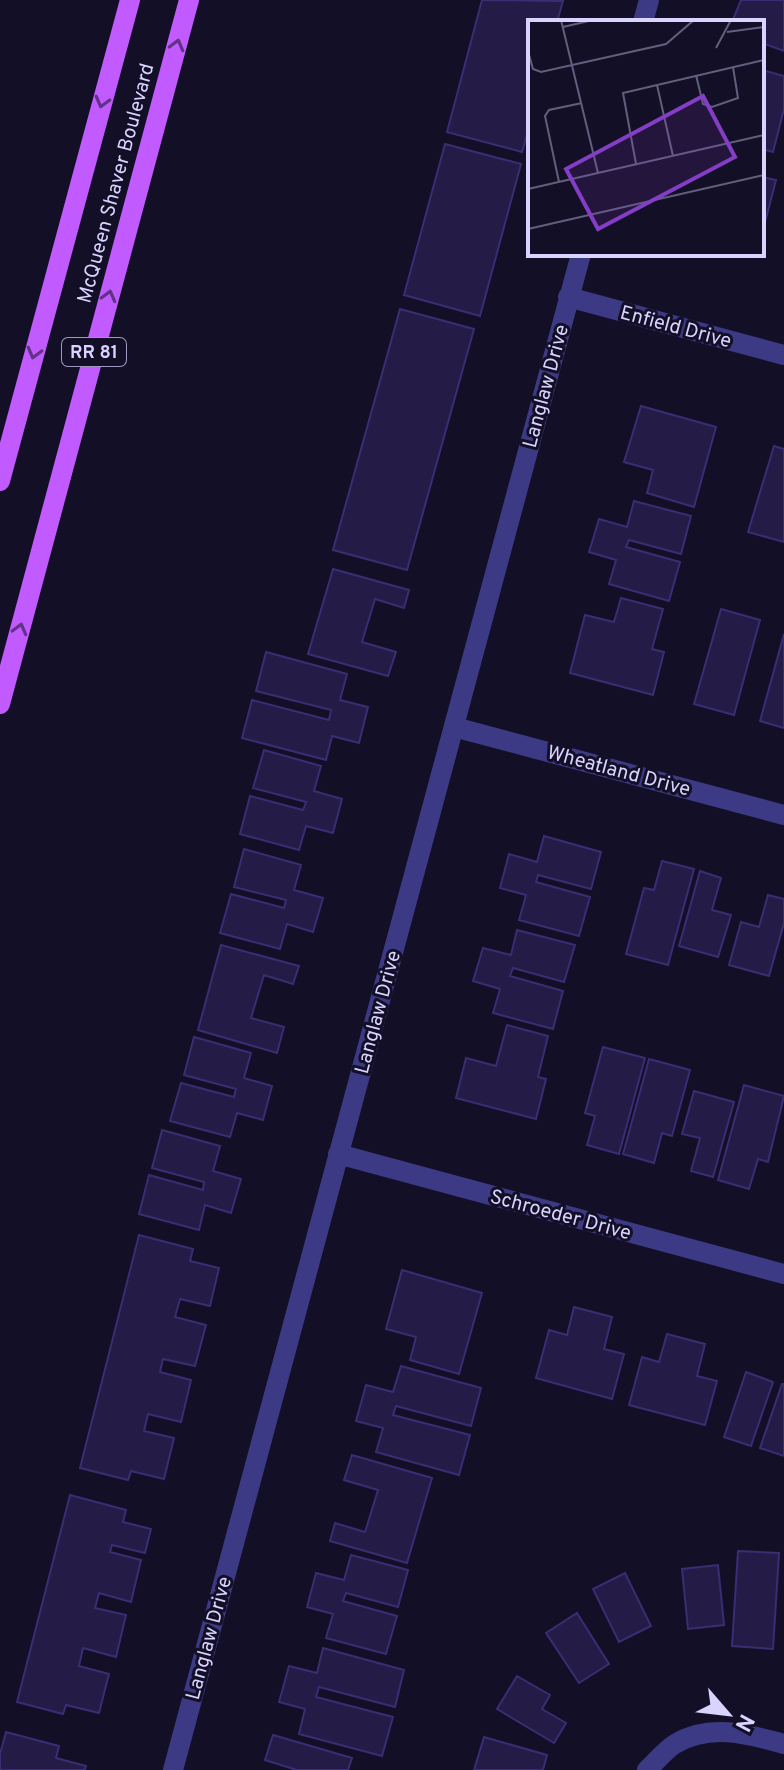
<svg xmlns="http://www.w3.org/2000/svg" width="784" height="1770" font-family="Overpass,sans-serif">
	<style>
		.building { fill: #241b47; stroke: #3b2d73; stroke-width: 2 }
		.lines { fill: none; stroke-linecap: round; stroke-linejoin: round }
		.minor { stroke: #3d3a85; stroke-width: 20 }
		.primary { stroke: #c25bff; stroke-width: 20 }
		.oneway { stroke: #623188 }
		.labels { text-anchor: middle; stroke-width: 6; stroke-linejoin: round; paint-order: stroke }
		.shield { fill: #130f26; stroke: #9e99be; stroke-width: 2 }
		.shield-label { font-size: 18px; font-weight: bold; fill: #d9d4ff }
		.street-label { font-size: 20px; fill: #d9d4ff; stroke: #130f26 }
		.inset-road { fill: none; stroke: #625e7d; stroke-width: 2 }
		.view { fill: #843dc5; fill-opacity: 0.15; stroke: #843dc5; stroke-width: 4 }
		.inset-edge { fill: none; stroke: #d9d4ff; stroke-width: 4 }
	</style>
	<rect width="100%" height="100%" fill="#130f26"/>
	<path class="building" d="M482,0L563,1L557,22H530V124L522,152L447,132Z
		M741,0H784V51L762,43V22H732Z
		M762,70L784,76V109L773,152L762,149Z
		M445,144L521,164L480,316L404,295Z
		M762,177L776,180L762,234Z
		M400,309L474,329L407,570L333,550Z
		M641,406L716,427L694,507L647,493L653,470L624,462Z
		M774,446L784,449V542L748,532Z
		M634,501L691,516L681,554L629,540L626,547L680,562L669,601L609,584L616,560L589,552L599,519L627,527Z
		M333,569L409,590L404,608L375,599L362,642L396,652L388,676L308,654Z
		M621,598L663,609L652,649L664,652L653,695L570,673L585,615L614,622Z
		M721,609L760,620L734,715L694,704Z
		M784,634V728L760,721Z
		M266,652L347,674L340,700L368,707L359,743L332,736L326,760L242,738L252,700L329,720L331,710L256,691Z
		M264,750L321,766L314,791L342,799L333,833L306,826L299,850L240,834L250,796L303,810L306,802L253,788Z
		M544,836L601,852L591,889L538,875L536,882L590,897L579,936L519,920L526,895L500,888L509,854L537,862Z
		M244,849L301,865L294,890L323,898L313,932L287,924L280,949L220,933L231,894L284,908L286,900L234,887Z
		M662,861L694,869L668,965L626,954L644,888L654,890Z
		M700,871L721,878L712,910L731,915L718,957L679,946Z
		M768,895L784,899V923L769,976L729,965L741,922L759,927Z
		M517,930L575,945L564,982L513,968L510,976L563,991L553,1029L493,1013L500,989L473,981L483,948L511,955Z
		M221,945L299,966L293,984L264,975L251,1018L284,1027L277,1053L198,1030Z
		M507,1025L548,1036L538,1077L546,1079L536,1119L456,1098L466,1058L496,1066Z
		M194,1037L251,1053L244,1078L272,1086L263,1120L237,1113L230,1137L170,1121L181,1083L234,1097L236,1089L184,1075Z
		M603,1047L645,1058L619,1154L587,1145L595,1116L585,1113Z
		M649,1059L690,1070L672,1136L662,1133L654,1163L623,1154Z
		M744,1085L784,1096L768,1162L758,1159L749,1189L718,1180Z
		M694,1091L734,1102L713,1177L691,1171L700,1138L682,1134Z
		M162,1130L220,1146L213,1171L241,1179L231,1213L205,1205L199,1230L139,1214L149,1175L203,1190L204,1182L152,1168Z
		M139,1235L193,1249L190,1261L219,1268L210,1306L180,1299L175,1317L206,1325L195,1366L163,1359L160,1372L191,1380L181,1422L148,1414L144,1431L174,1438L164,1479L131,1471L128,1480L80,1468Z
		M402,1270L482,1293L459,1374L410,1360L416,1337L386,1329Z
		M574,1307L612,1317L604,1349L624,1354L612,1399L536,1378L549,1330L567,1335Z
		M667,1334L705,1344L697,1376L717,1381L705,1425L629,1405L642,1357L659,1362Z
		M401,1366L481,1388L471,1426L396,1406L393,1415L470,1435L459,1475L376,1452L383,1428L356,1421L366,1385L393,1392Z
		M746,1372L773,1382L751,1446L724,1437Z
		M782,1384H784V1456L760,1448Z
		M352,1455L432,1478L407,1563L330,1541L335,1523L365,1532L378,1490L344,1480Z
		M70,1495L126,1510L123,1522L151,1529L145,1553L112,1545L110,1552L141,1560L131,1602L99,1593L95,1608L126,1615L116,1657L83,1648L79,1666L109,1674L99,1713L66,1705L63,1714L17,1702Z
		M738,1551L779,1553L773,1649L732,1646Z
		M351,1555L408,1570L398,1607L346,1593L343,1601L397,1616L386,1654L326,1638L333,1614L307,1607L316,1573L344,1580Z
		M718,1565L724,1625L688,1629L682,1569Z
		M625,1573L651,1626L619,1642L593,1589Z
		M577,1613L609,1664L579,1683L546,1633Z
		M323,1648L404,1670L395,1707L319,1687L316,1697L393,1717L382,1756L299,1734L305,1709L279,1702L289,1666L317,1673Z
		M517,1676L550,1695L542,1709L566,1723L554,1743L497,1709Z
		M6,1732L59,1746L56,1758L86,1766L85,1770H0V1754Z
		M273,1735L352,1758L348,1770H297L265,1760Z
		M484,1737L547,1755L543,1770H474Z"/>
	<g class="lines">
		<path class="minor" d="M643,22L649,0
			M568,297L784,355
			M454,727L784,815
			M338,1154L784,1274
			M173,1770L581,254
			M647,1770C656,1762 665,1750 675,1744C710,1723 748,1734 784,1744"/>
		<path class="primary" d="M0,481L130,0
			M0,704L189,0"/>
	</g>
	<defs><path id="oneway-chevron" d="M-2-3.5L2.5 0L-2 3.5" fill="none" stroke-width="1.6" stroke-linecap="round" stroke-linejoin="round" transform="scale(2)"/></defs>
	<g class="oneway">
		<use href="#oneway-chevron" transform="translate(177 45) rotate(-75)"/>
		<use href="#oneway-chevron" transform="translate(102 102) rotate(105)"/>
		<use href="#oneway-chevron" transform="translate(109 296) rotate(-75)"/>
		<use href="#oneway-chevron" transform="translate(34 353) rotate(105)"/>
		<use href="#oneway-chevron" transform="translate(20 629) rotate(-75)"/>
	</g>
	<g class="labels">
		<rect class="shield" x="62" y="338" width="64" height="28" rx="6"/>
		<g class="shield-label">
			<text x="94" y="358">RR 81</text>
		</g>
		<g class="street-label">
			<text transform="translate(115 183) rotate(-75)" y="7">McQueen Shaver Boulevard</text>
			<text transform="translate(676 326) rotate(15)" y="7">Enfield Drive</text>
			<text transform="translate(545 386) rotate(-75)" y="7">Langlaw Drive</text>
			<text transform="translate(619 770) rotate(15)" y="7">Wheatland Drive</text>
			<text transform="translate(377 1012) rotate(-75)" y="7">Langlaw Drive</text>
			<text transform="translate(561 1214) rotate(15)" y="7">Schroeder Drive</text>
			<text transform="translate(208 1638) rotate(-75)" y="7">Langlaw Drive</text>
		</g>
	</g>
	<g transform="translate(528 20)">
		<rect width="236" height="236" fill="#130f26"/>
		<path class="inset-road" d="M33,0L70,153M35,7L65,0M199,12L236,7M188,28L203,0M0,31L5,49L13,52L138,24L166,0M168,55L175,84L184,87L210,78L205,47M129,65L145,136M108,144L95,73L236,40M31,162L17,96L21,90L54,83M0,169L236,115M0,209L236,155"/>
		<path class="view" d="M175,76L207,137L70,209L38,149Z"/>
		<rect width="236" height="236" class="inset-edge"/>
	</g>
	<g transform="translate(728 1714) rotate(118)" stroke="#130f26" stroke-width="6" paint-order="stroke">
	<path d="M0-6L14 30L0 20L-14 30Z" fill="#d9d4ff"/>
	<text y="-12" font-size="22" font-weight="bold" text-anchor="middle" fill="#d9d4ff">N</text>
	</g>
</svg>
